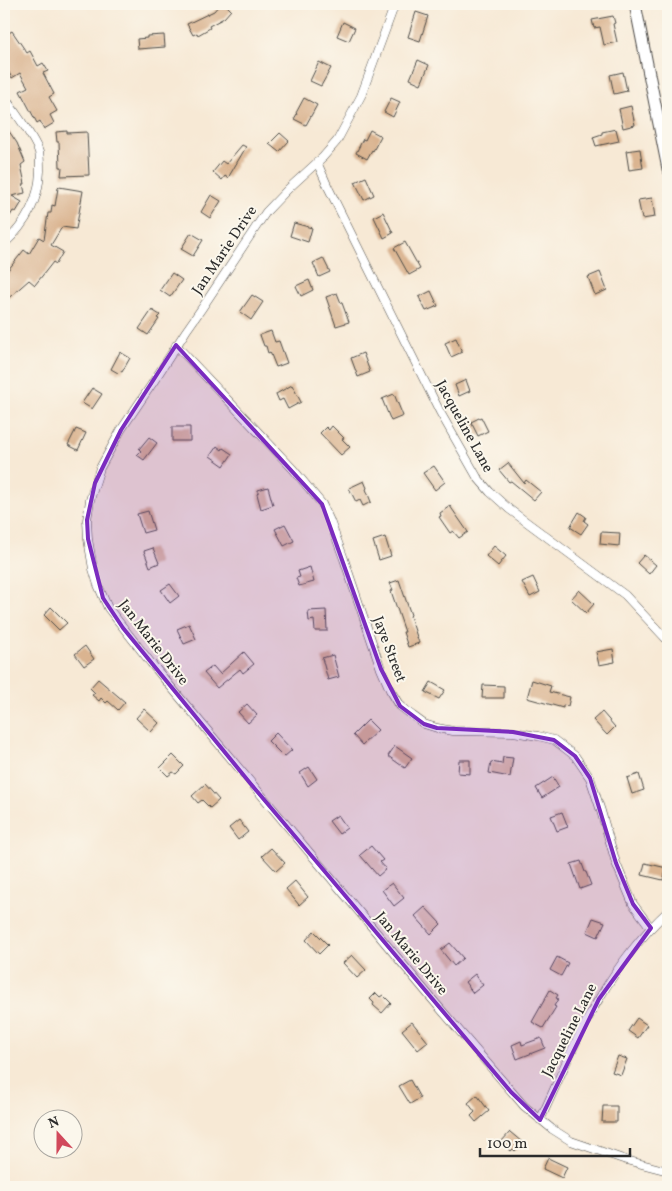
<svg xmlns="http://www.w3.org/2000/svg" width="672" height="1191" font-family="Vollkorn,serif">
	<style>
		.building { fill: #dab490 }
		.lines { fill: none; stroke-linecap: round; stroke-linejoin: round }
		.street-casing { stroke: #4a4844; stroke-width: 9 }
		.secondary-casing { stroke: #4a4844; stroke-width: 13 }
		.street { stroke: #fff; stroke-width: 8 }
		.secondary { stroke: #fff; stroke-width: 11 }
		.marked { fill: #7b2cbf; fill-opacity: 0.2; stroke: #7b2cbf; stroke-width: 4; stroke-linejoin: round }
		.labels { text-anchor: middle; stroke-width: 4; stroke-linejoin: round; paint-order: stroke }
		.street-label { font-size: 15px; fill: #2b2b2b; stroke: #fbf7ec }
	</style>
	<rect width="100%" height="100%" fill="#fbf7ec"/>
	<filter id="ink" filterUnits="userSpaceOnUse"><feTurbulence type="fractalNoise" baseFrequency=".02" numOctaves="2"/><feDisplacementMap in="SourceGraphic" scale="10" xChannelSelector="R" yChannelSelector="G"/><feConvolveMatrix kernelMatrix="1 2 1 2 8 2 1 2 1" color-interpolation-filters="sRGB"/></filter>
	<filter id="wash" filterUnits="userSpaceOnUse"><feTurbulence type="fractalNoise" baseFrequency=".0096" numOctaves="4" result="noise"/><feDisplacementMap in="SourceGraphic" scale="20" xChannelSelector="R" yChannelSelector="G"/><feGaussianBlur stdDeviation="1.12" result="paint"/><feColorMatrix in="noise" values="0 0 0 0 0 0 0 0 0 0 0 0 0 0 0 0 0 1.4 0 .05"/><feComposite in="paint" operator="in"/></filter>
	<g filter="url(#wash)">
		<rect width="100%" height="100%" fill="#f7e9d5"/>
		<g id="blocks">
			<path class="building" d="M220,4H225L231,10L224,18L209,26L210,28L198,35L197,33L193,35L187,24L214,11Z
				M416,12L428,16L420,41L408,37Z
				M613,16L615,23L613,24L617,42L604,45L600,27L594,28L592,20Z
				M343,22L355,28L349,41L337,36Z
				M12,31L27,53L30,51L38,66L43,63L48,71L43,73L54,94L49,97L57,111L50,115L54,123L44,129L40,121L37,123L20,91L28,87L20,73L12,78L4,64V36Z
				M164,35L165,47L138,49L137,39L147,38V36Z
				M418,60L429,65L421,84L410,79Z
				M319,62L331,68L321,86L310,81Z
				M623,72L627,91L614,94L610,75Z
				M304,98L317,105L306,125L294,119L297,114L296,113Z
				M391,98L400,102L393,117L384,112Z
				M631,106L635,125L623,128L619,109Z
				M4,124L17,143L25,162L21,165L25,184H23L25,193L12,196L22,202L16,212L13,211L10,216L4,213Z
				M616,129L619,141L596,146L593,137L602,134V132Z
				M370,130L381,136L373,151L372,150L367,159L356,153L363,139L365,140Z
				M67,131V133L87,132L89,175L61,176L62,167H60L59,142H57L56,132Z
				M280,133L289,141L279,152L269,144Z
				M242,145L246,147L228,178L225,176L222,180L213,172L222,161L226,164Z
				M640,149L643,168L629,170L626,151Z
				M366,177L374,195L364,200L355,182Z
				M59,187L83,191L76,229L62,227L51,245L63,252L56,264L53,262L35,285L29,280L4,302V275L24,250L29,254L39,237L44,240L48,213H51L52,205L55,206L58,188Z
				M211,195L221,201L210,218L201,212Z
				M652,198L655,217L642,219L638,200Z
				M383,212L393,233L384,238L374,217Z
				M294,223L312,228L308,242L290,236Z
				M191,233L203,240L193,256L181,249Z
				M405,242L420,269L409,275L394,248Z
				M323,258L330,272L319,277L313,263Z
				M600,272L607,290L595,295L588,277Z
				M172,273L182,280L170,297L160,290Z
				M309,280L313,290L301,296L296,286Z
				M431,291L438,306L426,311L419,297Z
				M337,293L341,303H342L349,322L336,326L326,297Z
				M252,295L263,302L251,320L240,312Z
				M152,310L160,315L157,318L159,319L148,335L139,329Z
				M271,331L275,342L279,341L287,363L276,367L270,352L268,353L266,346H264L260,335Z
				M456,338L462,352L451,357L445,343Z
				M120,352L130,358L122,372L120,371L118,373L111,369Z
				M363,353L370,372L358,377L351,358Z
				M466,380L470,391L459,396L455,385Z
				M292,385L301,402L288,409L283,399L279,401L276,394Z
				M92,388L102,394L92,409L82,403Z
				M394,394L403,416L391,421L382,399Z
				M481,417L488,431L478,436L471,422Z
				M332,426L344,438L342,439L350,447L341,455L320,433L326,427L329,430Z
				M172,427H190V441H172Z
				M76,429L86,433L78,450L68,445Z
				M149,437L157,443L144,460L137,455L141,451L139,449Z
				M217,446L222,450L223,448L232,454L224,466L210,456Z
				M508,463L524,483L526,480L541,492L534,500L511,481L509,482L499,470Z
				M434,466L445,482L435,490L423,473Z
				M364,481L367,488L366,489L371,502L363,506L360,500L356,502L349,488Z
				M268,487L273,505L261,509L257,494L258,493V490Z
				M450,506L468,532L459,538L453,531L450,533L439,517L441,516L440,513Z
				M148,511L154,530L143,533L137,514Z
				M579,512L586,517L584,521L588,524L581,534L570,527Z
				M285,524L294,541L284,546L275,529Z
				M601,532L620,533L619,546L600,544Z
				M385,537L391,556L379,560L373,541Z
				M494,546L506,556L498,566L486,556Z
				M153,548L159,563L150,567L144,551Z
				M644,555L656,565L649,574L637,563Z
				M310,567L314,582L299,586L296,578L300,577L298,571Z
				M533,577L540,592L530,597L522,582Z
				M399,580L411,615L410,616L419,643L408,647L403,632H405L391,591L393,590L390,583Z
				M170,584L179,596L170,603L161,590Z
				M579,590L594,604L586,613L571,599Z
				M51,607L67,623L59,630L44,615Z
				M326,610L327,631H315L314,620L309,621L308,611Z
				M189,624L196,639L184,644L177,629Z
				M85,646L94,659L84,666L75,654Z
				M613,649L615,662L599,665L596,652Z
				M244,652L254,664L243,673L240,669L217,688L204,673L213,666L220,674Z
				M333,655L339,677L328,680L322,658Z
				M98,679L125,702L118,710L108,701L106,703L101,698L99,701L92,695L95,693L90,688Z
				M532,680L551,686L549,692L570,697L568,706L563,705V708L527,698Z
				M431,682L445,690L439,699L425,692Z
				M483,685L504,686V698H482Z
				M247,704L257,715L248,723L238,712Z
				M144,709L159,723L151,732L136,718Z
				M602,712L615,727L607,735L593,720Z
				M368,720L378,730L362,745L353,735Z
				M276,733L292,750L284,757L268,741Z
				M395,746L412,758L405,768L388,756Z
				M173,755L184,766L176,774L173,772L168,776L160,768Z
				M503,757L513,758L510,777L489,773L491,762L502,764Z
				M459,760H470V774L458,773Z
				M309,767L317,779L308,786L300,773Z
				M639,774L644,790L632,794L627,778Z
				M553,777L559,787L542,798L536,788Z
				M205,784L219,800L210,808L202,800L198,803L192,796Z
				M562,812L568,827L557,831L551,816Z
				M338,815L347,828L339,834L329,821Z
				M239,820L248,832L238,840L229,828Z
				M371,846L383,860L380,862L386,869L378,876L360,855Z
				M271,848L285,863L276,871L262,856Z
				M581,861L585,872H586L591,885L580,889L571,864Z
				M645,863L667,868L663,880L642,875Z
				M295,881L308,897L299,905L286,889Z
				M392,883L404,898L394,906L382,890Z
				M425,907L441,924L431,934L415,916Z
				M593,918L605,922L598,937L587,932Z
				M314,931L328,945L319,954L306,940Z
				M450,943L463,958L454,966L441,950Z
				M352,955L366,970L357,978L343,963Z
				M557,957L568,963L561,976L550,970Z
				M475,974L483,985L473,993L465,982Z
				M550,990L558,995L556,998L558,999L554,1006L556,1007L543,1028L532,1022Z
				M376,993L380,997L383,995L391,1003L382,1013L373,1005L374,1003L370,999Z
				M637,1018L647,1025L638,1038L628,1031Z
				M412,1022L428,1042L418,1050L402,1030Z
				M541,1038L545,1048L517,1059L512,1045L521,1041L522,1045Z
				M618,1056L627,1059L621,1075L612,1072Z
				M410,1080L420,1098L410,1104L399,1086Z
				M477,1095L489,1111L476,1122L471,1116L475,1112L468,1103Z
				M603,1106H617V1122H602Z
				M510,1132L522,1142L515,1151L513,1149L511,1151L501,1142Z
				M548,1158L567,1167L562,1178L543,1169Z"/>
		</g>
	</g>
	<g filter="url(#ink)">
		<use href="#blocks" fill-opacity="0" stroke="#4a4844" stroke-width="1"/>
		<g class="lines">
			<g class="street-casing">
				<path id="street" d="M395,4L361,96L337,141L323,157L288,189L266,212L202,308L186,331L152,384L121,430L100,468L90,500L87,520L88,539L93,569L98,585L108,608L151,663L432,999L524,1106L552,1129L571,1141L626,1160L668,1171
					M4,96C14,112 33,135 39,152C40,157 40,165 40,171C39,201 26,224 4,244
					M317,162L328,187L440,412L477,477L490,492L509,509L625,595L668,641
					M176,345L293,469L322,504L330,521L344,559L381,669L390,690L400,706L413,716L424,724L437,728L453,731L513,732L538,736L554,740L575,756L590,778L601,811L616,863L633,904L651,928
					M540,1120C559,1080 576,1036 599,999C617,968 642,935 668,911"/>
			</g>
			<g class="secondary-casing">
				<path id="secondary" d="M635,4L668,169"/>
			</g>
			<use href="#street" class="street"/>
			<use href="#secondary" class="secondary"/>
		</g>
	</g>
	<path class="marked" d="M176,345L322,504L381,669L400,706L424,724L437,728L513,732L554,740L575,756L590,778L616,863L633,904L651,928L599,999L540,1120L511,1092L250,783L123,628L103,598L88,539L87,520L95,483L121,430Z"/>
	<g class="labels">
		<g class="street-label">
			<text transform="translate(224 250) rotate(-56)" y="5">Jan Marie Drive</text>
			<text transform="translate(465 426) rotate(61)" y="5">Jacqueline Lane</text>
			<text transform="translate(154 642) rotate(52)" y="5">Jan Marie Drive</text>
			<text transform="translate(390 649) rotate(69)" y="5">Jaye Street</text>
			<text transform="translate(412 953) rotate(50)" y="5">Jan Marie Drive</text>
			<text transform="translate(569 1030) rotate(-63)" y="5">Jacqueline Lane</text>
		</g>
	</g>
	<rect width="672" height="1191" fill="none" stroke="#fbf7ec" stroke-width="20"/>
	<g transform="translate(58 1134) rotate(339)"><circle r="24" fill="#fbf7ec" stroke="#a8a59f"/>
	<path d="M0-4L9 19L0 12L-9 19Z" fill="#d1495b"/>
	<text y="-8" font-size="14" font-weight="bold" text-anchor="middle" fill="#2b2b2b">N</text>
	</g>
	<path d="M480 1148v8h150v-8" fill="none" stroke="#2b2b2b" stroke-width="2.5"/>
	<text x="487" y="1148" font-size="15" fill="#2b2b2b" stroke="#fbf7ec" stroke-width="4" paint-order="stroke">100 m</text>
</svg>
